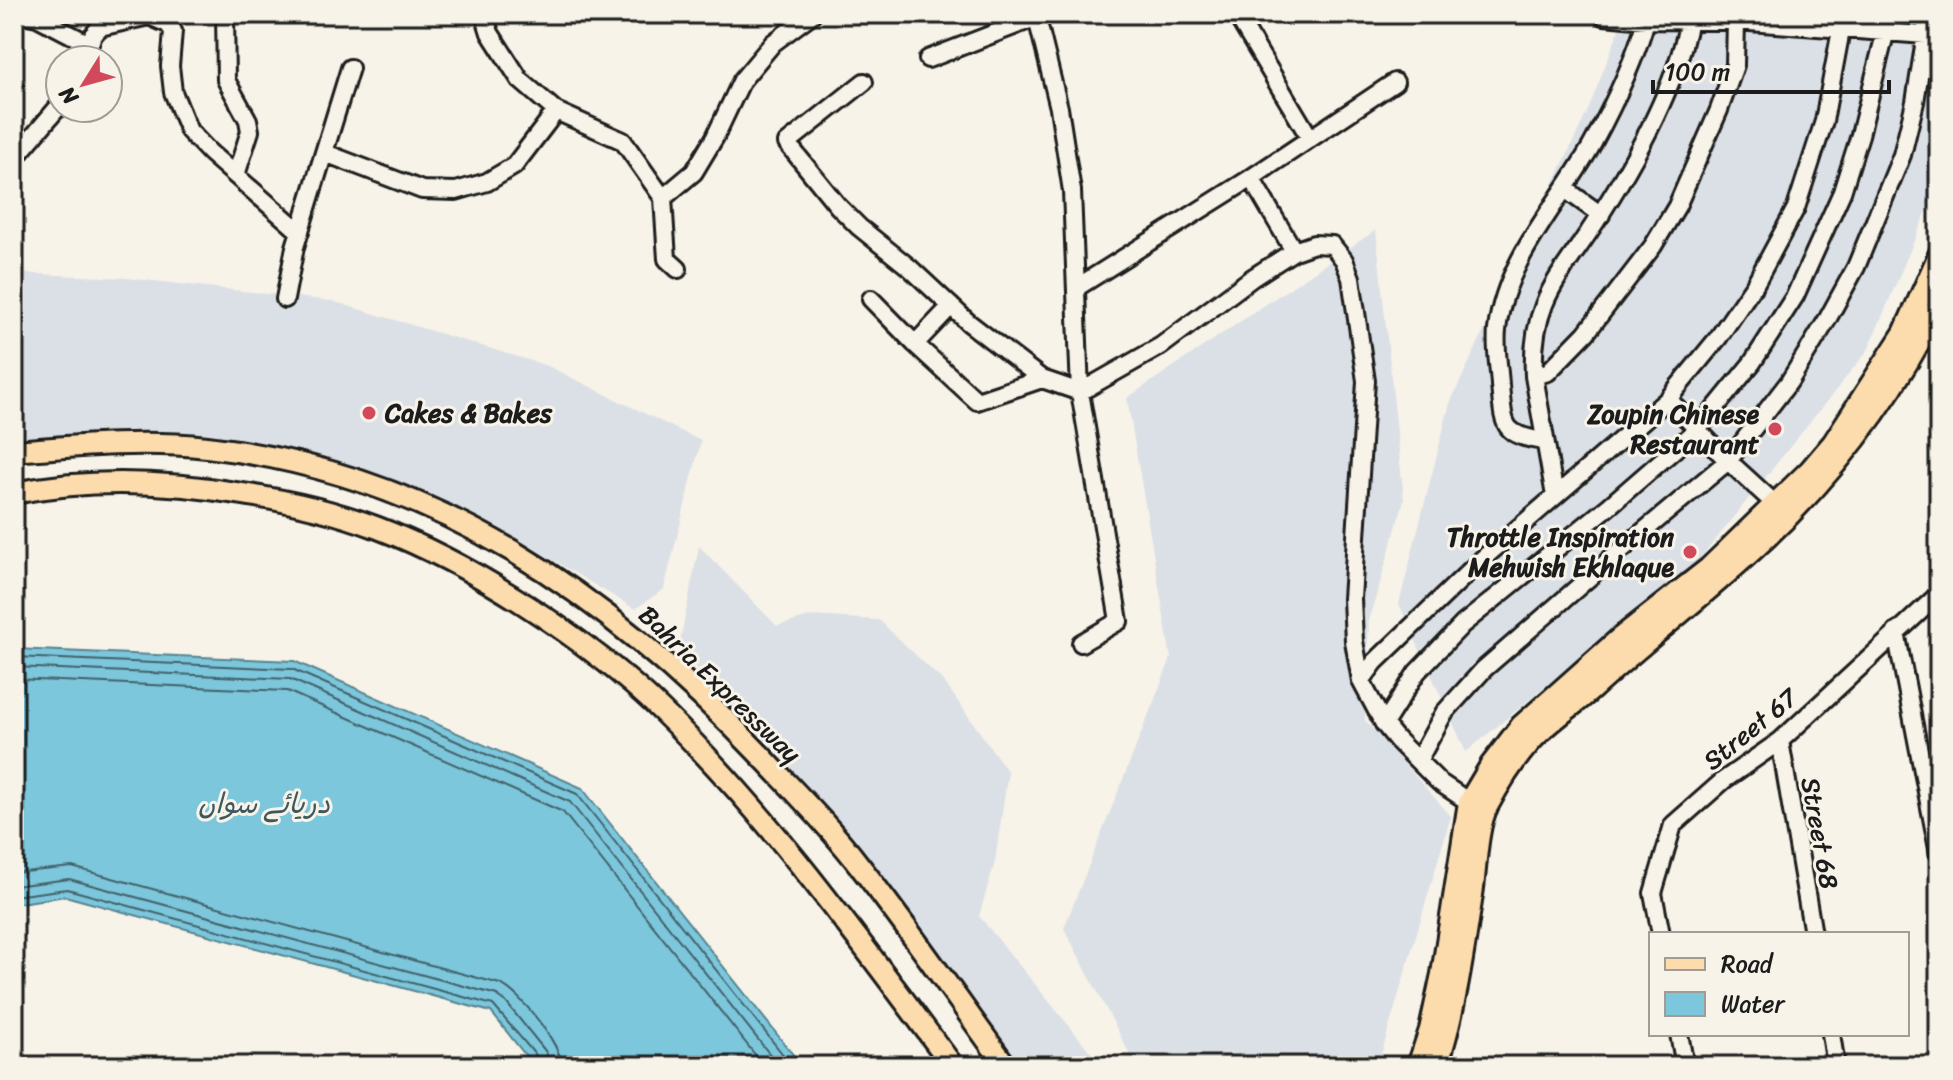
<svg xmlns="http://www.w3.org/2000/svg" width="1953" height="1080" font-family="Sriracha,'Playpen Sans Arabic',sans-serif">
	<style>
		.built { fill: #dbe0e6 }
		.water { fill: #7cc7dc; stroke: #56838f; stroke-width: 2 }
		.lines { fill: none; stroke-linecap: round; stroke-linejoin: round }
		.shore { stroke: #426069; stroke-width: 2 }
		.minor-casing { stroke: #1c1c1c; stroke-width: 22 }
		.major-casing { stroke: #1c1c1c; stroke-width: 26 }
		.minor { stroke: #f7f3e8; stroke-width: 16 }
		.major { stroke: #fcdcac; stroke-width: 20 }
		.poi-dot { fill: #d1495b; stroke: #f7f3e8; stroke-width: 3 }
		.labels { text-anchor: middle; stroke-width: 6; stroke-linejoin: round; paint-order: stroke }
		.poi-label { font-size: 26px; font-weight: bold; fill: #1c1c1c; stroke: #f7f3e8; text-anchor: end }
		.street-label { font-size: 26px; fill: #1c1c1c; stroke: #f7f3e8 }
		.water-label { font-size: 28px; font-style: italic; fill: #3e585f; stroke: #f7f3e8 }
	</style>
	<rect width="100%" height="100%" fill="#f7f3e8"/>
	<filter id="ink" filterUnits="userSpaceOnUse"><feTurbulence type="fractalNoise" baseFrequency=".0125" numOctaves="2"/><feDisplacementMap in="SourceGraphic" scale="16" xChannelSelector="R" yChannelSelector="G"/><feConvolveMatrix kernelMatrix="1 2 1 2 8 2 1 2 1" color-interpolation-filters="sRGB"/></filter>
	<g filter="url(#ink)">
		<path class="built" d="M1625,14H1939V182L1868,350L1699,560L1466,752L1399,604L1450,403L1589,108Z
			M1376,230L1404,500L1369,621L1365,720L1451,816L1379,1062L1372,1066H1149L1134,1062L1064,928L1171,658L1127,398Z
			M14,273L127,278L332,301L548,366L701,441L664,589L635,609L496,526L344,463L299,453L106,434L14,440Z
			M699,546L777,626L813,616L879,620L944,682L1008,772L995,862L979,916L1102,1066H1020L679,647Z"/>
		<path class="water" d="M14,649L294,661L582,788L802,1066H534L491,1012L65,896L14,904Z"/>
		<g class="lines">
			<path class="shore" d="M14,657L292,669L577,794L792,1066
				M14,667L290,679L570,802L779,1066
				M14,679L287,691L563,812L764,1066
				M14,873L72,867L500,984C520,992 561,1045 562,1066
				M14,886L69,879L497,995L505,1001L546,1052L550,1066
				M14,896L67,889L493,1005L538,1058L540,1066"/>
			<g class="minor-casing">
				<path id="minor" d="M23,14L37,17L89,44
					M225,14L226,80L248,120L250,131L236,175
					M484,14L490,33L520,80L556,111L623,141L663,198
					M1036,14L1059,108L1072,191L1080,392L1119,621L1081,643
					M1236,14L1310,138
					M1604,16L1646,20L1736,21L1939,36
					M928,59L1037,17
					M84,60L93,35L100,27L149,16L168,24L173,31L170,66L173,92L189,131L210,153L300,232
					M864,82L787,143L838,206L859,227L910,268L969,323L1042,379L1080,392L1161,346L1252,278L1294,251L1314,244L1332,245L1344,260L1351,278L1366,381L1352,599L1354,641L1361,681L1384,724L1397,740L1439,782L1469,802
					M325,153L422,190L456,191L487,182L514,166L556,111
					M14,159L60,105
					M1251,178L1294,251
					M1565,189L1601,215
					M678,269L667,259L663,198L694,172L715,137L742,80L773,43L812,14
					M1076,288L1251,178L1395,82
					M285,299L295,247L350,68
					M871,299L915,344L977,401L1042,379
					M915,344L951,306
					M1534,376C1530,298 1562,276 1600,215C1637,157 1679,82 1690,14
					M1668,399L1728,461L1784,512
					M1545,441C1501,435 1504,426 1500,385C1499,367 1495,348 1497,330C1505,259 1560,203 1593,143C1614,104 1634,63 1646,20
					M1555,496L1534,376L1548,372L1586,333L1653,246L1677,206L1719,110L1735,65L1736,21
					M1896,632L1939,854
					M1361,681L1375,662L1480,561L1668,399L1718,338L1755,284L1796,208L1824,121L1841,30V14
					M1384,724L1417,672L1463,624L1608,507L1698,429L1752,363L1795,296L1842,192L1860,135L1885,34V14
					M1780,741L1813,934
					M1418,761L1444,713L1484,669L1615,555L1728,461L1789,382L1827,320L1856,267L1902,155L1915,102L1926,34L1927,14
					M1661,934L1653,893L1673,825L1724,780L1780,741L1939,594
					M1679,1034L1685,1066
					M1831,1034L1836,1066"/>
			</g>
			<g class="major-casing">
				<path id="major" d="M14,451C77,446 143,440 207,447C435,473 609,595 764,759C796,793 830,827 859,865C910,930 957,999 1006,1066
					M14,493C89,478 168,481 243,494C289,501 334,511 378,528C472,564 589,640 661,710C772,818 861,943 953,1066
					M1418,1066L1430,1030L1442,974L1469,802L1491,765L1521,726L1620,638L1709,568L1810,470L1833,443L1904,333L1939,255
					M1437,1066C1456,1008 1464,948 1473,888C1476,865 1477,825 1488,805C1500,782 1515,759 1532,740C1550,721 1573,706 1592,689C1644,641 1701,598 1753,550C1829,481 1893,397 1939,305"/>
			</g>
			<use href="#minor" class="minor"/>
			<use href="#major" class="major"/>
		</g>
	</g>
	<g class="poi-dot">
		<circle cx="369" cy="413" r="8"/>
		<circle cx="1775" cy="429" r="8"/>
		<circle cx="1690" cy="552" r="8"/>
	</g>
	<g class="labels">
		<g class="poi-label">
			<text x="385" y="422" text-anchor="start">Cakes &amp; Bakes</text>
			<text x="1759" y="423">Zoupin Chinese<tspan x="1759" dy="30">Restaurant</tspan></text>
			<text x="1674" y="546">Throttle Inspiration<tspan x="1674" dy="30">Mehwish Ekhlaque</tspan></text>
		</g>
		<g class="street-label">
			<text transform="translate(720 684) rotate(44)" y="9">Bahria Expressway</text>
			<text transform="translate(1750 729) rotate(-39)" y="9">Street 67</text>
			<text transform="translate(1820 833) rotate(80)" y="9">Street 68</text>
		</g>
		<g class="water-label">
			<text x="264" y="813">دریائے سواں</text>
		</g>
	</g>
	<rect width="1953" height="1080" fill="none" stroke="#f7f3e8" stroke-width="48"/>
	<rect x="24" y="24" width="1905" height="1032" fill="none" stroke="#1c1c1c" stroke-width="3" filter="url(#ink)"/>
	<rect x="1649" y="932" width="260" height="104" fill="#f7f3e8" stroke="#9f9d96" stroke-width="2"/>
	<rect x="1665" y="958" width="40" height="12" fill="#fcdcac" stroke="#9f9d96" stroke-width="2"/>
	<text x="1721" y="972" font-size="24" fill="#1c1c1c">Road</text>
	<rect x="1665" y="992" width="40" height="24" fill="#7cc7dc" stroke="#9f9d96" stroke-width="2"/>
	<text x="1721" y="1012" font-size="24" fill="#1c1c1c">Water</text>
	<g transform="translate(84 84) rotate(233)"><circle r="38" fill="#f7f3e8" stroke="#9f9d96" stroke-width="2"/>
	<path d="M0-6L14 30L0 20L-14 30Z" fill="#d1495b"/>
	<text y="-12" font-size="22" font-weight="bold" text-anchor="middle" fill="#1c1c1c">N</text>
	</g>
	<path d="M1653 80v12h236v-12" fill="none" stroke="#1c1c1c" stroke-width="4"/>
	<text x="1665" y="80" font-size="24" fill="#1c1c1c" stroke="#f7f3e8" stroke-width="6" paint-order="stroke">100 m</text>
</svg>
